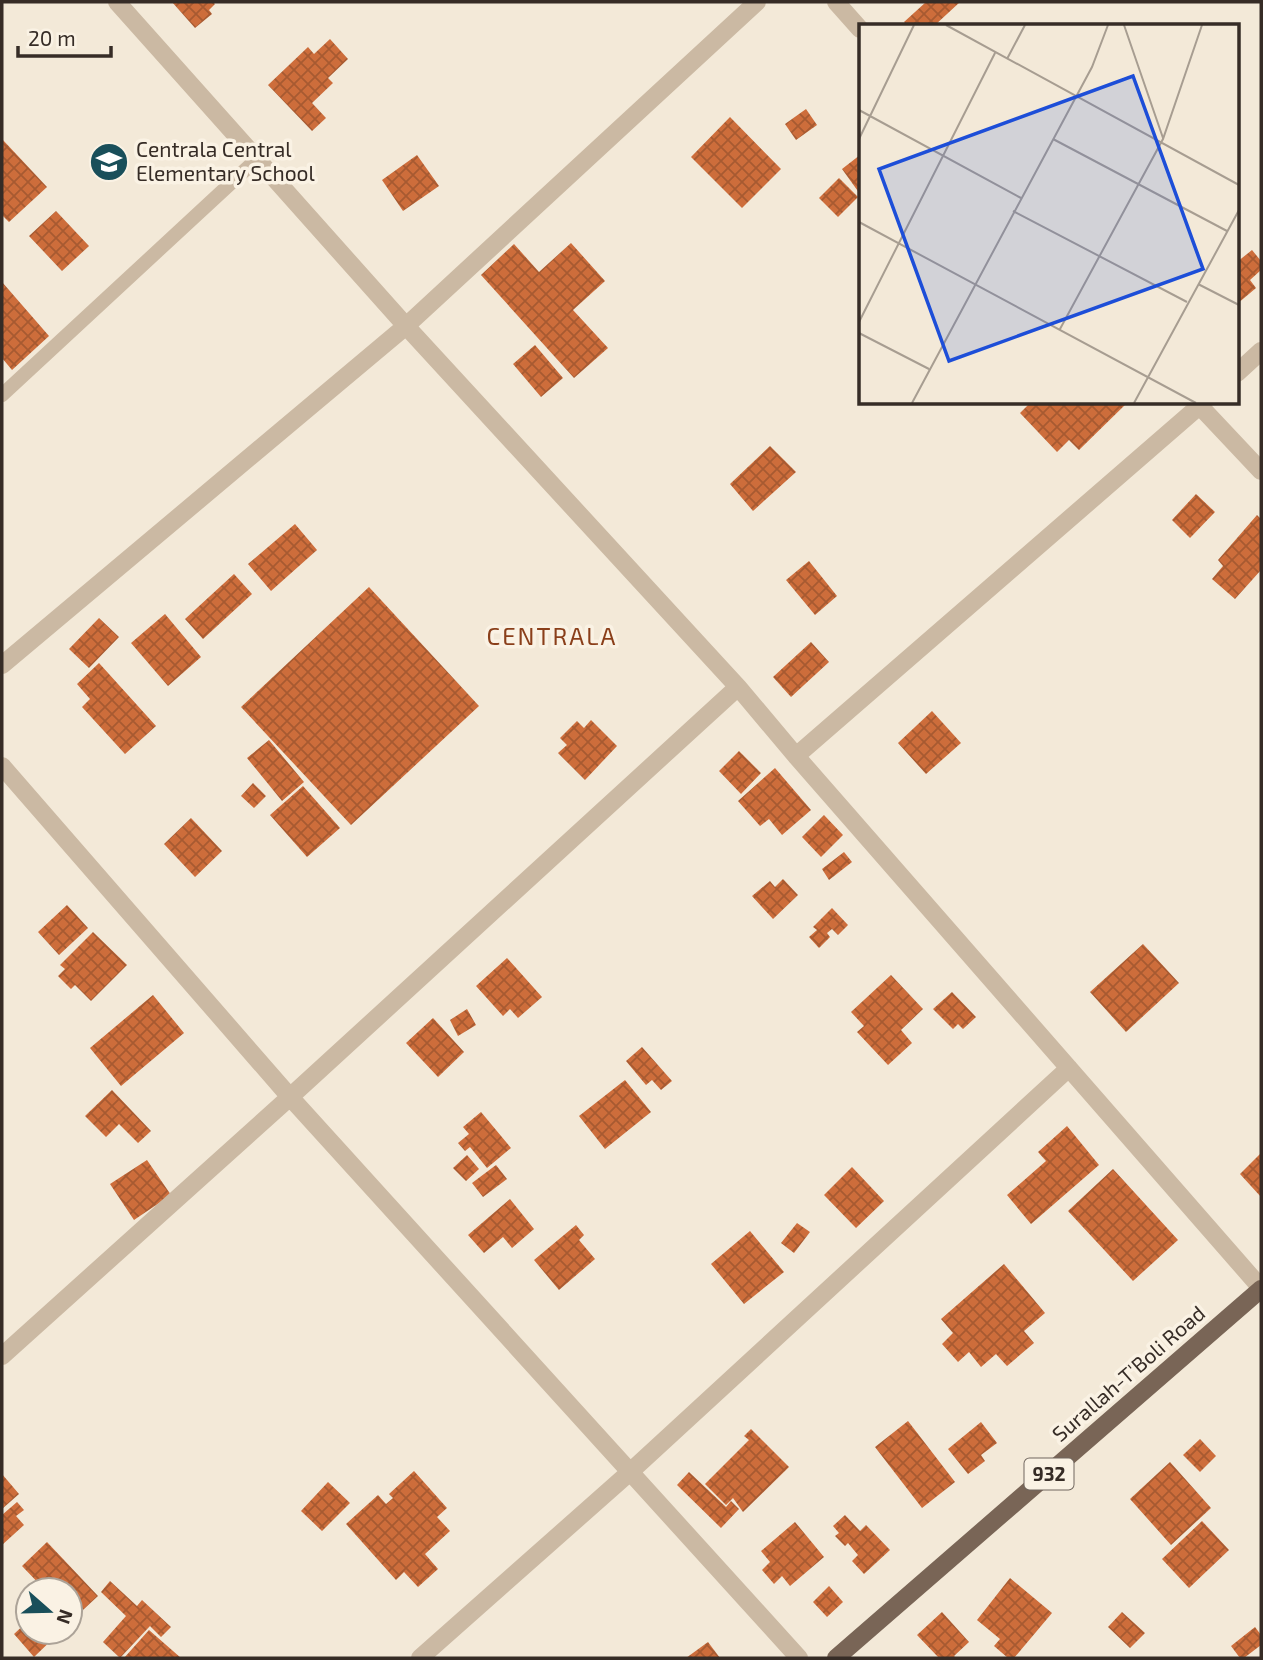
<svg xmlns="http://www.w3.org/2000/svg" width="1263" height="1660" font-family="'Exo 2',sans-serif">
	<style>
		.building { fill: url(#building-cross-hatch) }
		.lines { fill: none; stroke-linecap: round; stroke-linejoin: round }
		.service { stroke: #cbb9a3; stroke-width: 14 }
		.minor { stroke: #cbb9a3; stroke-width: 18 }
		.primary { stroke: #796556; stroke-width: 18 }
		.labels { text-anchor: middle; stroke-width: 7; stroke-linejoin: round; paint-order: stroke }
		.shield { fill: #faf2e4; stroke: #71675f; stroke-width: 2 }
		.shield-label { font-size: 19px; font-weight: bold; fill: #362c26 }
		.poi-label { font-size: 21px; fill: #362c26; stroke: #faf2e4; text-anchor: start }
		.street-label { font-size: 21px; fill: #362c26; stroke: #faf2e4 }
		.quarter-label { font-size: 24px; letter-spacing: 2px; fill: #8a3f1a; stroke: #faf2e4 }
		.inset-road { fill: none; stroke: #a79d91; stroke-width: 2 }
		.view { fill: #1d4ed8; fill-opacity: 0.15; stroke: #1d4ed8; stroke-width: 3.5 }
		.inset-edge { fill: none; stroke: #362c26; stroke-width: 3.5 }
	</style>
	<defs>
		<pattern id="building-cross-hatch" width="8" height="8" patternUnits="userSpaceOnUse" patternTransform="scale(1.75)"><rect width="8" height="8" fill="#cd6d3b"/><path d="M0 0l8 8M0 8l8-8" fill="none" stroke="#a75a31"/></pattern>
	</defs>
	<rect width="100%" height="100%" fill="#f3e9d8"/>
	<path class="building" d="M172,2H213L215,4L209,10L212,14L195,28Z
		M926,2H960L934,26H908L904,22Z
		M330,39L348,59L328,78L333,83L312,103L326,118L312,131L268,85L308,47L314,54Z
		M806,109L817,125L796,140L785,124Z
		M730,117L781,169L742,208L691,157Z
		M2,139L47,187L9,222L2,215Z
		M417,155L439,186L403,211L382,180Z
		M860,155V194L842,169Z
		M839,178L858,197L838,217L819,198Z
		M56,211L89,246L62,271L29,236Z
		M571,243L605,281L573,310L608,348L574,378L481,275L514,244L539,272Z
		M1252,250L1261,261V270L1250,280L1256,288L1237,304V262Z
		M2,282L49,336L12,370L2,358Z
		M535,345L563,378L541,397L513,364Z
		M1031,402H1128L1079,450L1069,440L1057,452L1020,413Z
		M770,446L796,472L753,511L730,484Z
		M1196,494L1215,512L1190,538L1172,520Z
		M1257,515L1261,519V570L1235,599L1212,579L1223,566L1218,560Z
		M295,524L317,550L271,591L248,564Z
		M809,561L837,596L815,615L786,580Z
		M234,574L252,594L203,639L185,619Z
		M369,587L479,706L351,825L241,707Z
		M165,614L201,657L168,686L131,643Z
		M99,618L119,637L89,668L69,649Z
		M811,642L829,662L791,697L773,677Z
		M99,663L156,726L125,754L82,707L90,699L77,684Z
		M932,711L961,743L926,774L898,743Z
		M591,720L617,746L585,780L558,753L567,745L560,738L577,721L584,728Z
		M269,740L304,782L282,801L247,758Z
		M739,751L761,773L741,794L719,771Z
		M775,768L811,810L782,835L769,819L760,826L738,801Z
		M253,783L266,796L254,808L241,796Z
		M303,786L340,828L307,857L270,815Z
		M824,815L843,835L821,857L802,837Z
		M191,818L222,851L195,877L164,844Z
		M844,852L852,862L829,880L822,869Z
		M783,879L798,895L773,919L752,896L770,881L775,887Z
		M67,905L88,928L59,955L38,932Z
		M832,908L848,925L838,935L832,929L827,933L830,937L819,948L809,937L817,930L813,927Z
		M93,932L127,965L91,1001L75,985L71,989L58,976L65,969L60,965Z
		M1143,944L1179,983L1126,1032L1090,992Z
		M507,958L542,997L518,1018L510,1009L503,1016L476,986Z
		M891,975L923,1009L901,1030L912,1043L888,1065L857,1032L864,1026L851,1012Z
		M952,992L976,1017L963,1029L958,1024L953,1029L933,1009Z
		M153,995L184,1033L121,1086L90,1048Z
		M467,1009L476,1025L458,1036L450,1020Z
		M433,1018L464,1052L438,1077L406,1043Z
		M642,1047L672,1081L661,1090L652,1080L646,1085L626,1061Z
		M625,1080L651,1112L605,1149L579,1116Z
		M112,1090L151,1131L138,1143L119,1124L106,1137L85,1116Z
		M481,1112L511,1148L487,1168L470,1147L465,1151L458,1143L469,1134L463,1127Z
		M1067,1126L1099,1165L1031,1224L1007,1195L1046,1161L1038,1152Z
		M1261,1153V1197L1240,1174Z
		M467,1155L479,1169L466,1181L453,1168Z
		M147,1160L171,1195L134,1220L110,1184Z
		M496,1165L507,1179L483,1197L472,1183Z
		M852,1167L884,1201L856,1228L824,1195Z
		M1113,1169L1178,1240L1133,1281L1068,1211Z
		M510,1199L534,1229L512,1248L503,1237L484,1253L468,1235Z
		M797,1223L810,1232L794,1253L781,1243Z
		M576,1225L584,1235L579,1240L595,1259L559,1290L534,1260Z
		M750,1231L784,1272L744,1304L711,1264Z
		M1004,1264L1045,1313L1024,1331L1034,1343L1007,1366L996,1354L981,1367L969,1352L958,1362L942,1344L953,1333L941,1319Z
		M908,1421L955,1482L922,1508L875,1447Z
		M981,1422L997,1443L981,1455L985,1461L968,1474L948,1449Z
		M751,1429L789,1467L743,1512L733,1498L726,1505L705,1484L749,1440L744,1436Z
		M1200,1439L1216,1456L1200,1472L1183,1455Z
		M1170,1462L1211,1508L1171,1545L1130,1499Z
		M414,1471L447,1508L437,1517L450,1531L425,1554L438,1569L418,1587L404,1572L396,1580L346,1524L378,1495L386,1504L393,1498L389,1494Z
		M689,1472L726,1507L731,1501L739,1509L721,1528L677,1485Z
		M2,1474L19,1494L2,1509Z
		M328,1482L350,1503L322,1531L301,1511Z
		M17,1502L24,1510L16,1516L24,1525L2,1545V1515Z
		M845,1515L860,1531L866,1525L890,1550L864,1574L852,1561L858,1555L848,1543L845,1546L835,1536L839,1533L833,1526Z
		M1202,1521L1229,1550L1189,1588L1162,1559Z
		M795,1522L824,1557L790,1586L782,1576L774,1584L762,1570L770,1562L761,1551Z
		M47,1542L98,1596L70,1622V1590H45L22,1566Z
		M1010,1578L1052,1613L1014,1658H1008L994,1646L1000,1639L977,1620Z
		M110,1581L137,1606L142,1600L171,1627L161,1637L150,1626L120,1658L103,1642L126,1616L101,1592Z
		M829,1586L843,1602L827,1617L813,1602Z
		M942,1612L969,1642L954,1656L956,1658H939L917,1635Z
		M1122,1612L1145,1633L1130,1648L1108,1627Z
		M28,1621V1632H60L34,1657L14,1634Z
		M1255,1627L1261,1635V1645L1244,1658H1240L1231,1646Z
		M149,1630L181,1658H124Z
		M708,1642L720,1658H686Z"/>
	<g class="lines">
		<path class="service" d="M2,395L257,159"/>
		<path class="minor" d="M117,2L406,326L738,687L796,756L1261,1288
			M836,2L860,29
			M1237,373L1261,351
			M1196,402L1261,471
			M2,665L406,326L757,2
			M796,756L1204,402
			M2,766L290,1097L799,1658
			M2,1356L290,1097L738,687
			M420,1658L630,1472L1069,1068"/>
		<path class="primary" d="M836,1658L1261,1289"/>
	</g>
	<defs>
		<g id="school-disc" transform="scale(2.0125)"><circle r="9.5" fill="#194f5a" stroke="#faf2e4"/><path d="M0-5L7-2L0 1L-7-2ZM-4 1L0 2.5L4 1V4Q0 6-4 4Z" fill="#fff"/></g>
	</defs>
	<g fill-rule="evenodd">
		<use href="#school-disc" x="109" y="162"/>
	</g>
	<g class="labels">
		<rect class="shield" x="1024.5" y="1458.5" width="49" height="31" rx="5"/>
		<g class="shield-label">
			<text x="1049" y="1481">932</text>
		</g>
		<g class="poi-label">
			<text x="136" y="157">Centrala Central<tspan x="136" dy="24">Elementary School</tspan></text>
		</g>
		<g class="street-label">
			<text transform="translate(1129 1374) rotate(-41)" y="7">Surallah-T'Boli Road</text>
		</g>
		<g class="quarter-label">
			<text x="552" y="645">CENTRALA</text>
		</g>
	</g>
	<g transform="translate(859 24)">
		<rect width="380" height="380" fill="#f3e9d8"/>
		<path class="inset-road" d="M87,1L380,161M265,1L304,114M148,35L166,1M0,86L162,174M0,115L55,1M194,115L368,207M154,187L328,278M0,198L337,379M339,260L380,281M0,298L136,29M201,305L304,115L343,1M0,309L70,345M53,379L233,43L249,1M275,379L380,186"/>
		<path class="view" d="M274,52L344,245L90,337L20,145Z"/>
		<rect width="380" height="380" class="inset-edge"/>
	</g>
	<rect width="1263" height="1660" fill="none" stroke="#362c26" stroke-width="7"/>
	<g transform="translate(49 1611) rotate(110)"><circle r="33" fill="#faf2e4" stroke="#aca398" stroke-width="2"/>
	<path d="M0-5L12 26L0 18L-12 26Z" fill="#194f5a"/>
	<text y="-10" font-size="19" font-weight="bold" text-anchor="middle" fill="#362c26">N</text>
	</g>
	<path d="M18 46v10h93v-10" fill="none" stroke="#362c26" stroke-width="3.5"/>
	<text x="28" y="46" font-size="21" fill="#362c26" stroke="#faf2e4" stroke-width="5" paint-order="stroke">20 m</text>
</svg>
